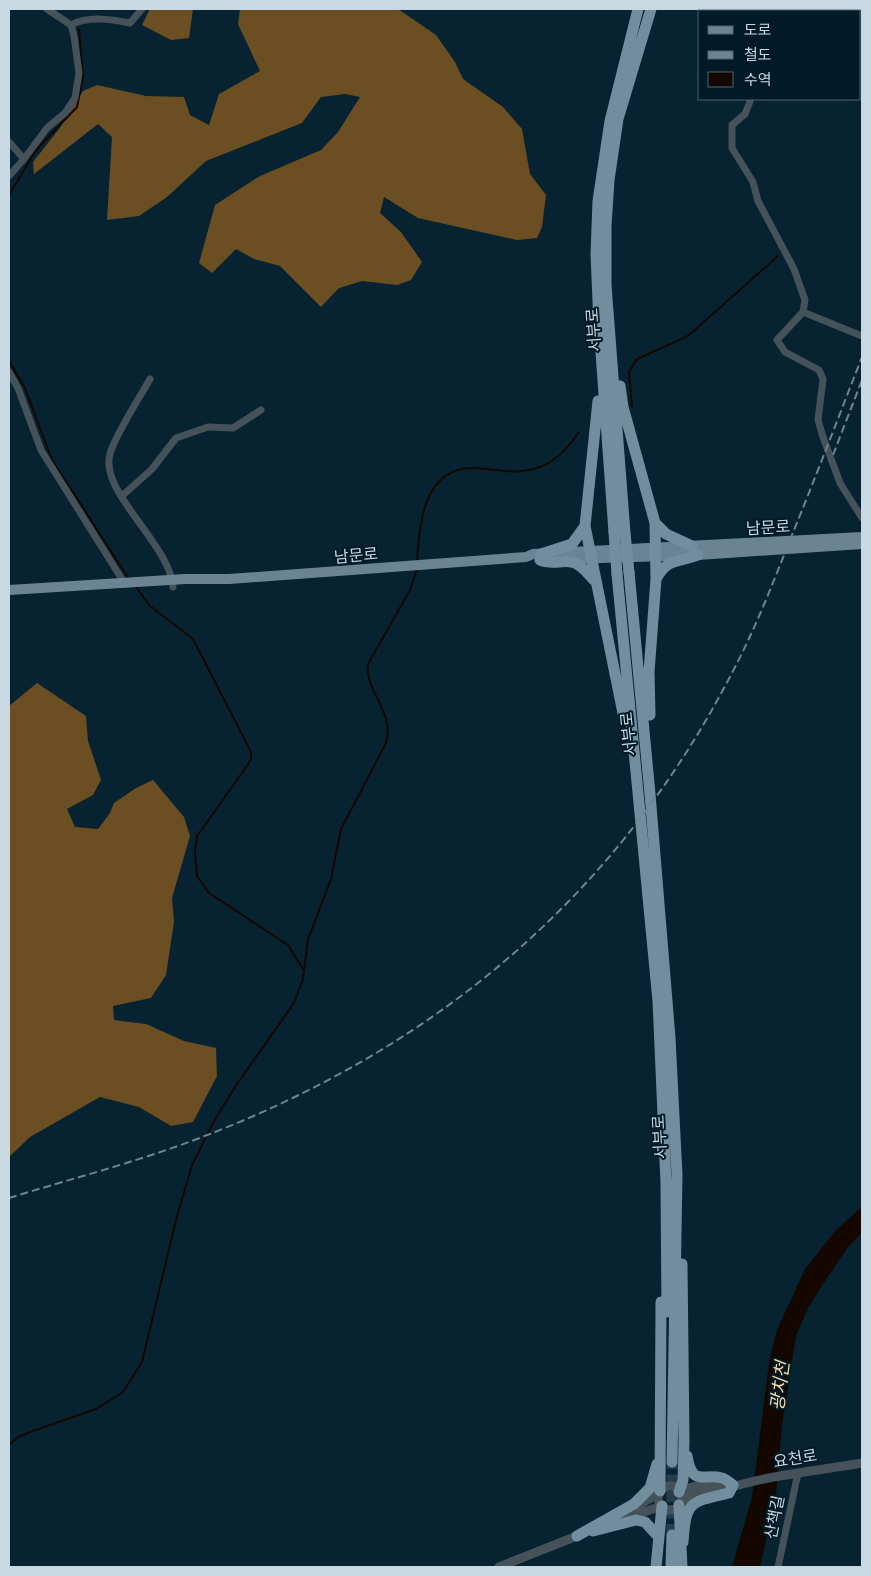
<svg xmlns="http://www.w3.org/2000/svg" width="871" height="1576" font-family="Raleway,'Noto Sans KR',sans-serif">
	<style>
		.forest { fill: #6b4e21 }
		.water { fill: #140700 }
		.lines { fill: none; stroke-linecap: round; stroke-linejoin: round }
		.stream { stroke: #140700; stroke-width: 2 }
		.trunk-tunnel { stroke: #243e4d; stroke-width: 11; stroke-dasharray: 11 5.5; stroke-linecap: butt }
		.minor { stroke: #46525a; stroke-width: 7 }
		.tertiary { stroke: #46525a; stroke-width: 9 }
		.primary { stroke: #6b8493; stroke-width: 10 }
		.trunk { stroke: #728e9e; stroke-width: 11 }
		.rail { stroke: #6e8490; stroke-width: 2; stroke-dasharray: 8 4; stroke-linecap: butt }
		.trunk-bridge { stroke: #728e9e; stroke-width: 11 }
		.labels { text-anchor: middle; stroke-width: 4; stroke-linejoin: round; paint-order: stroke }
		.street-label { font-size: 16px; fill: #c9d9e3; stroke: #001a28 }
		.water-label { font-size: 18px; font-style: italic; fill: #ffd8a1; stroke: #001a28 }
	</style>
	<rect width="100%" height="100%" fill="#072332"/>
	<path class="forest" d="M150,9H193L189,38L171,40L142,25Z
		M240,9H398L436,35L455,62L463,79L503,107L522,129L530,174L546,195L542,227L537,238L517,240L418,218L384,197L380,213L401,232L422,262L411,280L397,285L362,281L339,288L321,307L280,266L254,259L236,249L212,273L199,263L215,205L260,176L321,150L338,132L360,97L345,94L321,97L302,123L206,161L167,197L139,216L107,220L112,137L98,124L34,174L33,162L59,129L83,91L97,85L146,96L184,97L190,115L209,125L219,94L260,71L238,24Z
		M37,683L86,716L88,741L101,780L93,795L67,809L75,827L98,829L110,813L114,803L136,788L153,780L184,817L190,836L172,898L174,922L166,975L151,998L113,1006L114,1020L146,1024L184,1041L216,1048L217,1076L193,1122L171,1126L139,1107L100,1097L30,1137L9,1157V706Z"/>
	<path class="water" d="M862,1207V1233L848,1247L821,1287L808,1308L796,1336L782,1426L776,1495L760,1567H732L752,1497L769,1362L777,1330L805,1269L836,1230Z"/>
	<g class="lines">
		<path class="stream" d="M9,195L36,150L77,107L83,77L79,29
			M9,361L25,388L52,460L129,579
			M632,407L629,372L637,359L688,336L778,256
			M417,562C419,524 424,465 476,468C497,470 520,475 540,467C558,460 569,446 579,432
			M135,586L150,606L193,639L251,752V759L247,766L197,836L195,852L197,876L209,893L288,945L303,969
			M9,1445L18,1437L30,1432L96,1409L123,1392L142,1362L177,1216L192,1165L214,1121L235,1087L294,1003L303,979L308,939L331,879L341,829L386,743C395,711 365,693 368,664L410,590L417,569"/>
		<path class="trunk-tunnel" d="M672,1535V1462"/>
		<path class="minor" d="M71,25C88,16 110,19 130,23L142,9
			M751,99L745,114L732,125V148L753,182L758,201L794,269L805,300L803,312L777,340L785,352L819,370L823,379L818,420L823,437L840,483L862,518
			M9,142L24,159L9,176
			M24,159L47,128L65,113L75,98L79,73L74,36L71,25L47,9
			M803,312L862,336
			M9,372L18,388L41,450L125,584
			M150,379C139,399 115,435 110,454C99,492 170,544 173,587
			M122,496L152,469L176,438L208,427L233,428L261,410
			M778,1567L798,1473"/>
		<path class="tertiary" d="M658 1498a12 12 0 1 1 24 0a12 12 0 1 1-24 0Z
			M679,1492C694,1485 712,1481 728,1484
			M681,1501C695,1492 710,1493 725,1489C769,1475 816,1471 862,1463
			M633,1508L658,1494
			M623,1519L662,1506
			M499,1567L582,1534"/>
		<path class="primary" d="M569,559L698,555L862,544
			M9,590L185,579H229L526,557L533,554L862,537"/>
		<path class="trunk" d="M620,386L623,407L655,523L656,579L649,672L650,715
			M598,401L585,526L624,718
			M655,523L666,534L692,546
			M614,532L599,325L596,254L598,201L610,121L638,9
			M625,533L606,285V226L609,180L618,119L651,9
			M541,554L572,544L585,526
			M540,560C551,565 561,560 572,562C581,564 588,574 594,580
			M629,572L650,794L670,1038L677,1175L672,1462
			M617,574L658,1001L666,1183L667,1312
			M656,579C668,557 678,563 698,555
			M660,1491L661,1302
			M679,1492L683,1480L684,1441L682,1264
			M679,1505L682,1567
			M593,1531L636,1520L645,1522L657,1535
			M577,1536L634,1504L650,1488L657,1464
			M683,1542C686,1501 689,1502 729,1493L733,1485C730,1483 726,1479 722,1478C703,1473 692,1487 687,1456
			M656,1567L662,1506
			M671,1567L672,1535"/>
		<path class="rail" d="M833,455L862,380
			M9,1198C77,1177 148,1159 215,1132C445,1041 621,890 734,669C757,625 774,580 792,535C816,476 839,416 862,357"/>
		<path class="trunk-bridge" d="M614,532L617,574
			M625,533L629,572"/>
	</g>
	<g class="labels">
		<g class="street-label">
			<text transform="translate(593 330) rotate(-94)" y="6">서부로</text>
			<text transform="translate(768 527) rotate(-3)" y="6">남문로</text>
			<text transform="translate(356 555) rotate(-5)" y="6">남문로</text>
			<text transform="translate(628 734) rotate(-96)" y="6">서부로</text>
			<text transform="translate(659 1137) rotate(-93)" y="6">서부로</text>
			<text transform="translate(795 1458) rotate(-9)" y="6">요천로</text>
			<text transform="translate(774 1517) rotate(-79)" y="6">산책길</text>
		</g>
		<g class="water-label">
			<text transform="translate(780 1386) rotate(-83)" y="6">광치천</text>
		</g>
	</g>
	<rect width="871" height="1576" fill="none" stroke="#c9d9e3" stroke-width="20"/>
	<rect x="698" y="10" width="162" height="90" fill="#001a28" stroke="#506673"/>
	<rect x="708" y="26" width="25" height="8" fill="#6b8493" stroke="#506673"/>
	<text x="744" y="35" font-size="15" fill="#c9d9e3">도로</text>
	<rect x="708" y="51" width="25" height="8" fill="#6e8490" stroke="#506673"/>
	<text x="744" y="60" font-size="15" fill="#c9d9e3">철도</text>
	<rect x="708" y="72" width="25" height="15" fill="#140700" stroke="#506673"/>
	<text x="744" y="85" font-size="15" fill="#c9d9e3">수역</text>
</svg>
